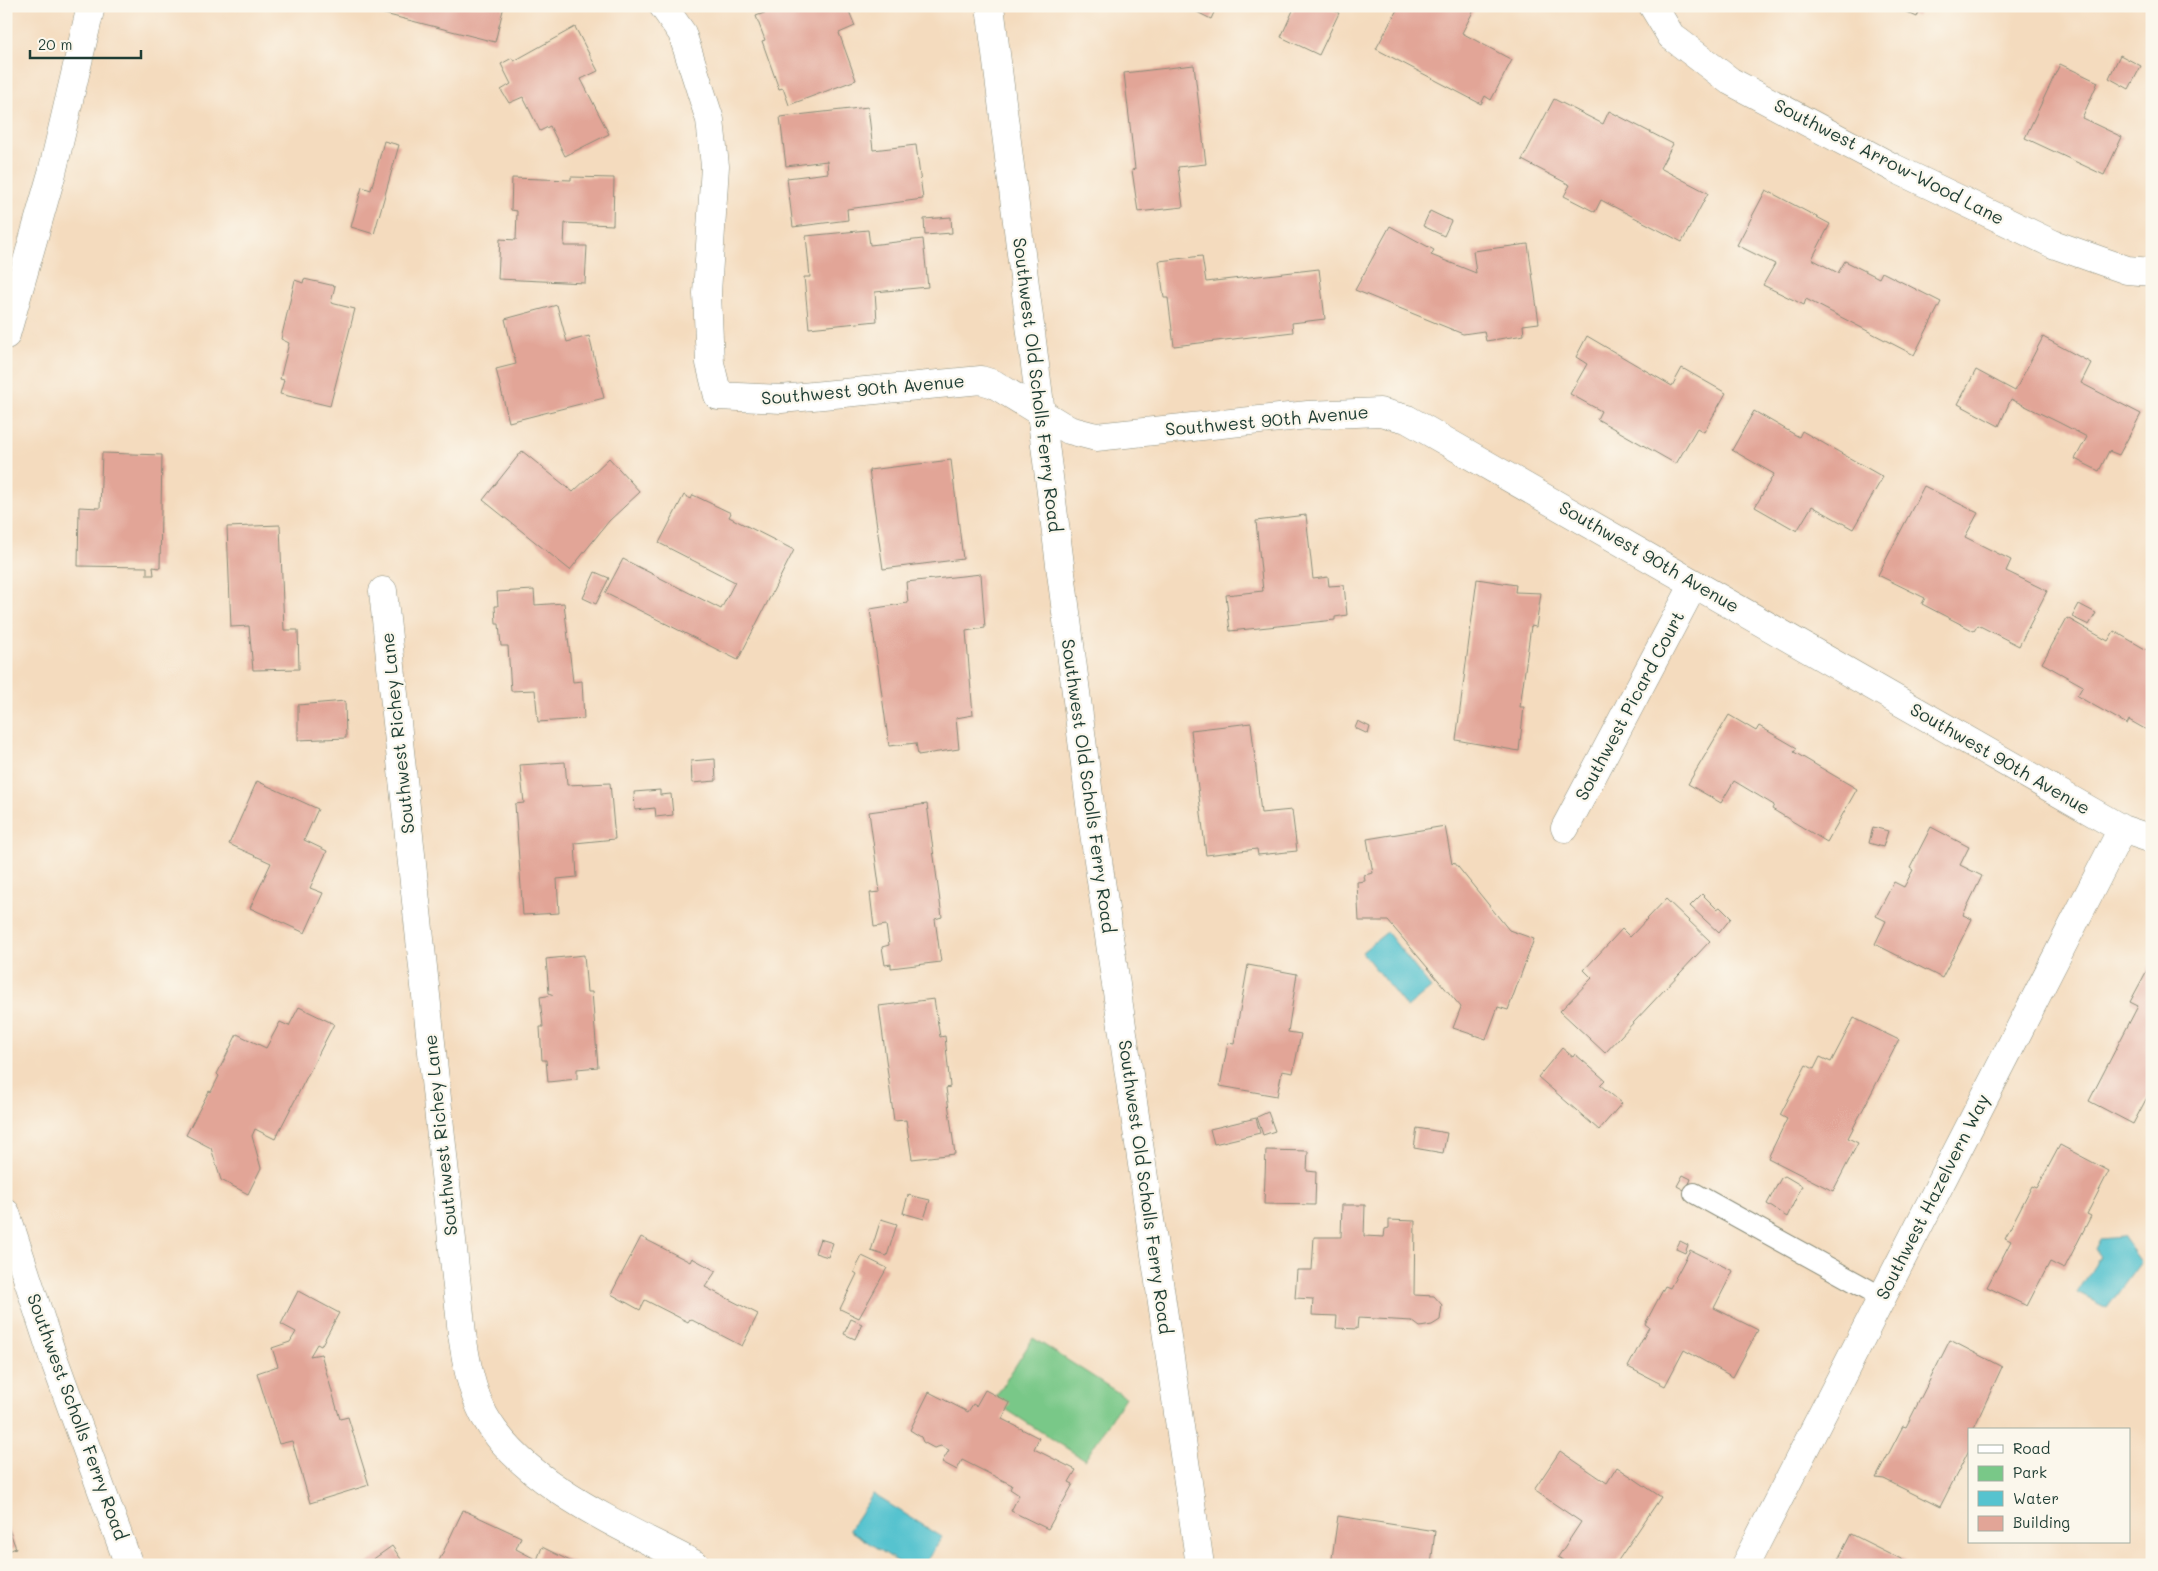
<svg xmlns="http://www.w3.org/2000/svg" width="2158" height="1571" font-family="Mali,sans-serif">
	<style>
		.green { fill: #79c888; stroke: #4c825e }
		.water { fill: #56c3cf; stroke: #3a8082 }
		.building { fill: #e2a597 }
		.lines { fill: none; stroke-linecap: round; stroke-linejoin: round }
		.lane-casing { stroke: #8a8c79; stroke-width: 22 }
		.street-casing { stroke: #8a8c79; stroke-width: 29 }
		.secondary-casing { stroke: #8a8c79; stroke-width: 29 }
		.lane { stroke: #fff; stroke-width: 20 }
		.street { stroke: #fff; stroke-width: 28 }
		.secondary { stroke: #fff; stroke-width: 28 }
		.labels { text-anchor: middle; stroke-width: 4.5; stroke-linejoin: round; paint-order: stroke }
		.street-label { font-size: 18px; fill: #1f3d34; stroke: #fbf7ec }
	</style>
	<rect width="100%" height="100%" fill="#fbf7ec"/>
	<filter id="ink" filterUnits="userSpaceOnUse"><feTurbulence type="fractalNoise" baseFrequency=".02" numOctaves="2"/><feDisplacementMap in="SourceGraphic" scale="10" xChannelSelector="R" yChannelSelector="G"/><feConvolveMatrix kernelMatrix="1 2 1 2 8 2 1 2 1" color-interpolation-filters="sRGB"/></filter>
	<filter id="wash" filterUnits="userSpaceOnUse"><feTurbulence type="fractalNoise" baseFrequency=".0096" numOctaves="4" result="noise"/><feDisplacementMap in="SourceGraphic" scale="20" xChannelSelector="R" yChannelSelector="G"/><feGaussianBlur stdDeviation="1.12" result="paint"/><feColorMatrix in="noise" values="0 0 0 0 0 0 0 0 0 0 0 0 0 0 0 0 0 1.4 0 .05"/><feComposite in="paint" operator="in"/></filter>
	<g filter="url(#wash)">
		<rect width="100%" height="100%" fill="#f4dbbe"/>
		<path class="green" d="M1033,1338L1125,1397L1085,1460L993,1401Z"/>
		<path class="water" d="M1387,932L1431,988L1407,1008L1362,952Z
			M2123,1237L2141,1262L2107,1308L2077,1293L2100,1257L2095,1249L2100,1239Z
			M873,1494L942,1537L924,1565H903L849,1530Z"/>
		<g id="blocks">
			<path class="building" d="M353,6H504L495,42Z
				M783,6H847L855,26L839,33L856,80L789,105L783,88L779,89L762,41L765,40L756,16Z
				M1190,6H1217L1211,19L1189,8Z
				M1295,6H1324L1339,13L1319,55L1281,37Z
				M1399,6H1409L1416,10L1418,6H1476L1462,33L1512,60L1491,100L1485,96L1481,104L1376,49Z
				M1893,6H1921L1917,17Z
				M575,27L598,71L581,79L609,134L565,156L550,126L540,131L523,97L509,103L501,90L511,84L501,64L512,58L514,61Z
				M2120,55L2141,66L2129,89L2109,78Z
				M2060,64L2098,82L2082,118L2122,137L2104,175L2025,138Z
				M1194,65L1206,164L1178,167L1183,207L1138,212L1132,170L1135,169L1124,73Z
				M1554,99L1603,124L1609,111L1673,144L1660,168L1708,193L1682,242L1601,200L1595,212L1564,196L1570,185L1522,160Z
				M868,107L873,150L916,145L923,199L847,209L848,220L793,227L787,178L828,173L827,161L786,166L780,117Z
				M384,141L399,145L374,234L351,227L362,187L371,190Z
				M571,177L614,178L613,225L565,223L564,246H587L585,283L498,279L500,239L516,240L517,211L511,210L512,178L571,180Z
				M1766,190L1830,224L1812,259L1838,273L1845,261L1879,278L1882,272L1941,302L1914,355L1806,299L1804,305L1763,285L1775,264L1737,245Z
				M1430,211L1451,221L1444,236L1423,226Z
				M951,217L952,233L925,235L924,219Z
				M1390,226L1434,250L1431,255L1476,273L1473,251L1528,244L1539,323L1523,325L1524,335L1486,341L1484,331L1463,334L1355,290Z
				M868,230L870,245L923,239L928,287L875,292L877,321L809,328L804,277H810L806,236Z
				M1202,256L1206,282L1319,269L1325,319L1292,323L1293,332L1174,346L1168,298H1164L1159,261Z
				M304,279L335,286L331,303L355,309L330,406L280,394L284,380L280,379L289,343L281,339L295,280L303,283Z
				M557,305L567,342L589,336L604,398L509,422L496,369L516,364L505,319Z
				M1587,336L1672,386L1682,368L1726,393L1704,432L1697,428L1676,464L1597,419L1601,411L1570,394L1587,364L1576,357Z
				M2043,337L2091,363L2081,383L2141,414L2119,455L2109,451L2099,471L2075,459L2087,437L2060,423L2011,399L1999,426L1958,404L1976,370L2015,391Z
				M1754,411L1799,437L1802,431L1883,477L1853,529L1812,506L1797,531L1755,507L1774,474L1732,450Z
				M522,451L573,492L609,458L640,492L609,521L570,570L483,500Z
				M102,453L162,455L160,568L153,567L154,575H147V567L78,566L79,507L100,508Z
				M951,460L963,559L883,569L869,470Z
				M1924,486L1978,513L1965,537L2011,560L2006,571L2047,591L2019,646L1978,625L1974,631L1922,604L1925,598L1878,575Z
				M684,495L691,499L693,495L731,513L729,517L794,550L738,660L605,593L623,559L721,609L735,582L659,543Z
				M1306,515L1313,579L1328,577L1329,586L1344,585L1347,615L1335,617V620L1230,631L1226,595L1263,591L1256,521Z
				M280,525L284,630H298L299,669L253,670L249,626L231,627L227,527Z
				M595,572L609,578L596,604L583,598Z
				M981,574L985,628L966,631L973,715L956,718L959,749L918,755L916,743L889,746L870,609L908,603L906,582Z
				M1477,579L1516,585L1515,592L1541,593L1536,627L1531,626L1520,707H1524L1519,751L1456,740Z
				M534,590L535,605L564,603L573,682L582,681L584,719L538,722L535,690L511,691L508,646H501L499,624H496L495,606H498L497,592Z
				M2079,604L2096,613L2089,625L2072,617Z
				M2067,618L2108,641L2114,631L2152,653V733L2129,720L2127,724L2077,696L2083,686L2042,663Z
				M345,701L346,738L298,740V705Z
				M1729,715L1756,731L1759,726L1797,748L1794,752L1857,789L1827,842L1772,809L1774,805L1734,781L1721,803L1688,784Z
				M1358,721L1370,727L1368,734L1355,728Z
				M1251,723L1261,813L1292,810L1297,851L1258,855L1257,849L1206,855L1191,730Z
				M715,759L716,781L692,783L691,761Z
				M565,762L567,785L610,783L615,839L575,843L577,877L557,879L559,913L523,915L515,804L524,803L520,765Z
				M257,781L318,809L304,840L327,851L310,888L323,893L305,933L250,908L271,863L229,844Z
				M660,790V795L671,794L673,815L656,817L655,808L635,810L634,792Z
				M927,804L942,917L935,919L941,962L891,968V964L885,965L882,947L889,945L886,925L874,927L870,893L880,892L869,812Z
				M1445,826L1452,864L1454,862L1509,930L1534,939L1508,1010L1498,1007L1486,1039L1453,1028L1461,1007L1388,921H1359L1357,882L1365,881L1364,875L1373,873L1367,839Z
				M1873,827L1888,831L1883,847L1869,843Z
				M1931,827L1969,847L1960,865L1982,876L1963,915L1972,919L1942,978L1875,944L1886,921L1876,916L1894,882L1904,887L1913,870L1910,868Z
				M1702,894L1717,909L1720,907L1731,918L1719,933L1690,906Z
				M1666,899L1710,941L1605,1053L1560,1011L1592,978L1584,970L1622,929L1630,937Z
				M584,955L587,992H592L598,1067L577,1069V1079L548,1082L546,1060H542L540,1027H543L540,997L553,995L549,993L546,959Z
				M2152,961V1088L2133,1124L2089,1101L2138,1006L2130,1002Z
				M1248,965L1297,974L1288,1032L1301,1034L1293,1073L1282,1071L1277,1096L1220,1086L1228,1043L1234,1044Z
				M934,999L940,1037L945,1036L950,1087L946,1088L955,1154L912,1159L906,1120L894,1121L879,1006Z
				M299,1007L334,1024L275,1139L255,1129L252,1136L261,1168L248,1194L221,1180L211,1148L186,1135L209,1091L211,1092L219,1076L217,1074L237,1034L266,1048L280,1022L289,1026Z
				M1854,1018L1899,1040L1848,1138L1858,1143L1833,1191L1768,1158L1787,1119L1780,1115L1806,1065L1814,1069L1820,1057L1831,1062Z
				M1562,1048L1573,1057L1575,1054L1605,1080L1600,1085L1622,1103L1599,1130L1538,1077Z
				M1268,1112L1275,1131L1263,1135L1257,1117Z
				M1256,1118L1260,1133L1214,1144L1210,1129Z
				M1417,1128L1447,1133L1443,1153L1414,1148Z
				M2060,1145L2109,1171L2087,1214L2091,1216L2064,1269L2050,1262L2027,1306L1987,1287L2011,1241L2005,1238L2032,1186L2037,1188Z
				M1266,1150L1308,1151L1307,1171L1316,1172L1315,1205L1264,1204Z
				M1683,1175L1691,1179L1686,1191L1677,1186Z
				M1785,1176L1802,1186L1787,1217L1767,1204L1781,1178Z
				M908,1195L930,1200L924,1219L903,1213Z
				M1342,1205H1365L1364,1236L1384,1237L1385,1229L1389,1228V1220L1415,1221L1414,1295L1434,1296L1442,1305L1440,1320L1432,1325L1420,1327L1412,1321L1358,1318L1357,1329L1336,1328L1337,1316L1312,1315L1313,1299L1295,1298L1297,1270H1312L1314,1237H1341Z
				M881,1219L897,1224L887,1256L871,1251Z
				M641,1237L690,1262L692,1258L716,1271L705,1287L758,1314L742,1346L690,1319L688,1322L645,1300L640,1310L611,1294Z
				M820,1239L833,1243L828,1257L815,1253Z
				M1680,1241L1688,1245L1685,1253L1676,1249Z
				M1690,1250L1733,1271L1714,1308L1758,1330L1733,1377L1684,1350L1665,1386L1628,1367L1649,1327L1645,1324L1665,1286L1670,1288Z
				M862,1256L887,1268L859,1318L840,1309L857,1274L854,1272Z
				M298,1291L339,1313L321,1346L317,1344L310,1356L321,1354L340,1419L348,1417L369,1485L310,1503L292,1441L279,1444L257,1373L278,1366L272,1348L290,1342L296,1332L281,1324Z
				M851,1319L862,1324L855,1339L844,1334Z
				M1950,1340L2002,1367L1973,1430H1969V1450L1940,1507L1884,1479L1876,1478L1903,1426L1906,1427Z
				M985,1390L1010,1403L1002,1419L1039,1438L1034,1449L1076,1470L1069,1482L1073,1484L1048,1529L1011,1511L1019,1495L1010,1489L1012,1485L962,1460L957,1470L942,1462L949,1450L941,1446L934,1448L923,1442L921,1437L910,1430L929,1392L968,1412L973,1404L976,1406Z
				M1560,1451L1607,1483L1617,1467L1661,1497L1615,1565H1570L1558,1557L1581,1522L1534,1490Z
				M463,1510L521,1537L516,1549L537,1560L542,1547L578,1565H437Z
				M1338,1516L1435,1531L1431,1565H1331Z
				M6,1522L16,1548L6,1552Z
				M1851,1534L1905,1561L1903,1565H1835Z
				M392,1546L405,1565H365Z"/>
		</g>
	</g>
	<g filter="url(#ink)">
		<use href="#blocks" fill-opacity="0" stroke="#8a8c79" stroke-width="1"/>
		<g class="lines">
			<g class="lane-casing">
				<path id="lane" d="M1694,1193L1882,1297"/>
			</g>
			<g class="street-casing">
				<path id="street" d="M663,6L682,33L710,120L715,166L707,293L710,363L718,396L781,399L981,380L994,384L1069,430L1096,437L1308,415L1380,412L1407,419L2122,829L2152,839
					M990,6L1091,812L1200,1565
					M1653,6L1671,36L1730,81L1894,168L2053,244L2127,270L2152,272
					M383,591L462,1334C466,1362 471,1389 484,1415C523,1486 627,1528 696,1565
					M1565,828L1694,584
					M1745,1565L2122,829"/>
			</g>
			<g class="secondary-casing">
				<path id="secondary" d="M6,335L52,173L91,6
					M6,1213L52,1354L129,1565"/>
			</g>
			<use href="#lane" class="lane"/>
			<use href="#street" class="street"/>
			<use href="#secondary" class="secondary"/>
		</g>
	</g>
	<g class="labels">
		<g class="street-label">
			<text transform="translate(1889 162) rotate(27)" y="6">Southwest Arrow-Wood Lane</text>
			<text transform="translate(1037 385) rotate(83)" y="6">Southwest Old Scholls Ferry Road</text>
			<text transform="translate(863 390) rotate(-5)" y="6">Southwest 90th Avenue</text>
			<text transform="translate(1267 421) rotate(-5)" y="6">Southwest 90th Avenue</text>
			<text transform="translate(1649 557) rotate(30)" y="6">Southwest 90th Avenue</text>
			<text transform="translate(1630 706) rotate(-62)" y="6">Southwest Picard Court</text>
			<text transform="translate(398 733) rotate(-96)" y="6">Southwest Richey Lane</text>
			<text transform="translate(2000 759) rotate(30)" y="6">Southwest 90th Avenue</text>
			<text transform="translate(1088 786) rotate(82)" y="6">Southwest Old Scholls Ferry Road</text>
			<text transform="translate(441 1135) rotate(-96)" y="6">Southwest Richey Lane</text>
			<text transform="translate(1145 1187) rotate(82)" y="6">Southwest Old Scholls Ferry Road</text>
			<text transform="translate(1933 1197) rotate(-63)" y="6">Southwest Hazelvern Way</text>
			<text transform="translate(77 1417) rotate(70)" y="6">Southwest Scholls Ferry Road</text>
		</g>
	</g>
	<rect width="2158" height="1571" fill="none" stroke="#fbf7ec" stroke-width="25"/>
	<rect x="1968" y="1428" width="162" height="115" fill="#fbf7ec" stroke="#a3ada2"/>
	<rect x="1978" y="1445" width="25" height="8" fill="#ffffff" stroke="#a3ada2"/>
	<text x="2013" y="1454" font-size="15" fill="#1f3d34">Road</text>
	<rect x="1978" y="1466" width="25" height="15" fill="#79c888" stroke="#a3ada2"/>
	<text x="2013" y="1478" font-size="15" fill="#1f3d34">Park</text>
	<rect x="1978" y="1491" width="25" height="15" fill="#56c3cf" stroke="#a3ada2"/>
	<text x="2013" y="1504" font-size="15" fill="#1f3d34">Water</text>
	<rect x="1978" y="1516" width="25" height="15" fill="#e2a597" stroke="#a3ada2"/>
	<text x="2013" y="1528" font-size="15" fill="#1f3d34">Building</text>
	<path d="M30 50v8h111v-8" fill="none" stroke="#1f3d34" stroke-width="2.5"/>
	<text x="38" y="50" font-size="15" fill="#1f3d34" stroke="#fbf7ec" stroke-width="4" paint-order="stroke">20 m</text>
</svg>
